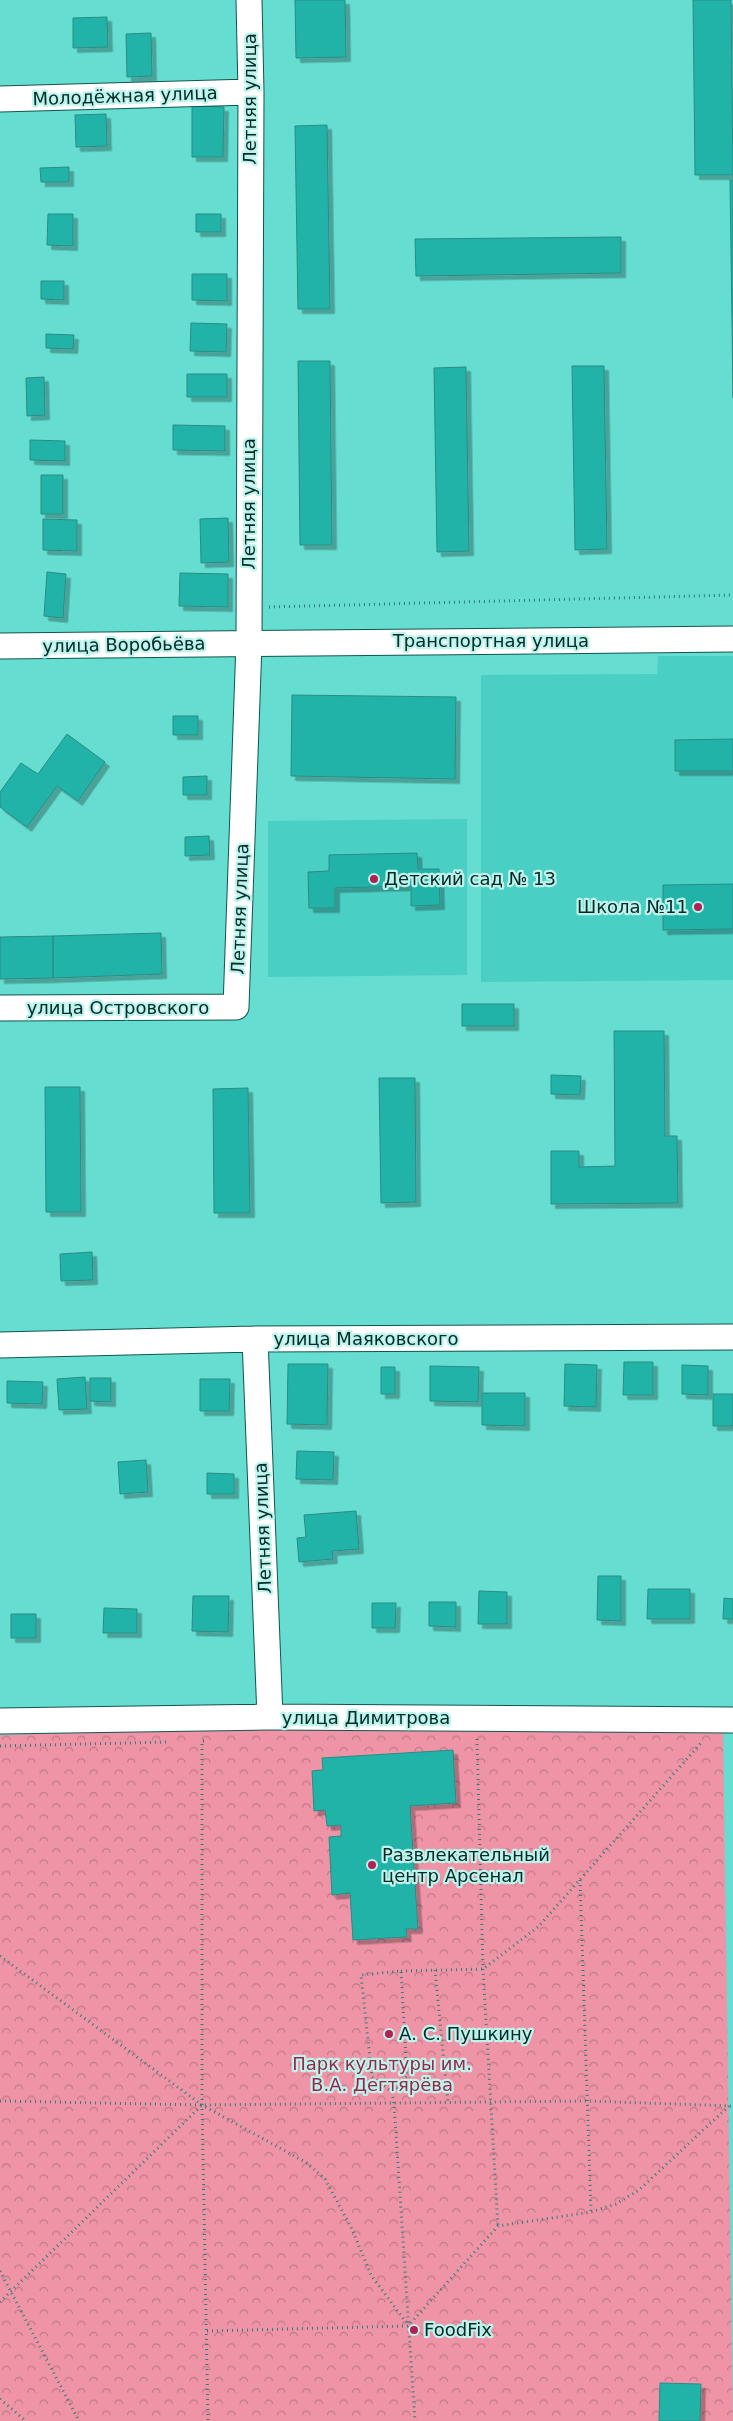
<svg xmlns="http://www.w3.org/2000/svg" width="733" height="2421" font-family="'DejaVu Sans',sans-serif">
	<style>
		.built { fill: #49cfc4 }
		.park { fill: url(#park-crowns) }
		.building { fill: #20b3a8; stroke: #2d8b83; filter: url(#shadow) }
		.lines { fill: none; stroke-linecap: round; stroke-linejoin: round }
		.minor-casing { stroke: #115550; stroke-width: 27 }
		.path { stroke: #307c75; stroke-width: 3; stroke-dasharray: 1 4; stroke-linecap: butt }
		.minor { stroke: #fff; stroke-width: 25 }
		.poi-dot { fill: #b12153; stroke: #bef3ec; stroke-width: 2 }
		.labels { text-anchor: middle; stroke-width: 4.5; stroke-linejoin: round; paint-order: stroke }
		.street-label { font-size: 18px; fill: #032b28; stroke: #bef3ec }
		.poi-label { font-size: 18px; fill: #032b28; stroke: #bef3ec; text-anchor: start }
		.park-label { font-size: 18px; fill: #96294a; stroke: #bef3ec }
	</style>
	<defs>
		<pattern id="park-crowns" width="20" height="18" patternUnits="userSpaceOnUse" patternTransform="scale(1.25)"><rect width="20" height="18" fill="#ef94a7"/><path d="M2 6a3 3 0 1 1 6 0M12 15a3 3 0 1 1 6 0" fill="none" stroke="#bf7988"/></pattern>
		<filter id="shadow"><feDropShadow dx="4.5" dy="4.5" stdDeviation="0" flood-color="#0004"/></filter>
	</defs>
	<rect width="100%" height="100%" fill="#65ddd1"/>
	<path class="built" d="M658,656H733V980L481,982V675L657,674Z
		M467,819V975L268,977V821Z"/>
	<path class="park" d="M723,1726L733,2421H0V1735L287,1728Z"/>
	<path class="building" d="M295,0H345L346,57L296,58Z
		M693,0H731L733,175H695Z
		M107,17L108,47L73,48V18Z
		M151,33L152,76L127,77L126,34Z
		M192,106L224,107L223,157H192Z
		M106,114L107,146L76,147L75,115Z
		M327,125L330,309H298L295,126Z
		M69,167V182H41L40,168Z
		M730,180H733V398Z
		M48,214H73V246L47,245Z
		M196,214H221V232H196Z
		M621,237V273L416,276L415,239Z
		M192,274H227V301L192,300Z
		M41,281H64V300L41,299Z
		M191,323L227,324L226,352L190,351Z
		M46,334L74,335L73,349L46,348Z
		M298,361H330L332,545H300Z
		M572,366H604L607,549L575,550Z
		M466,367L469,551L437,552L434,368Z
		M187,374H227V397H187Z
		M44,377L45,415L27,416L26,378Z
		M173,425L225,426V451L173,450Z
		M30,440L65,441V461L30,460Z
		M41,475H63V514H41Z
		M228,518L229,562L201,563L200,519Z
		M43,519L77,520V551L43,550Z
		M47,572L66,574L63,618L44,616Z
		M180,573L228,574V607L179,606Z
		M292,695L456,697L455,779L291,776Z
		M173,716H198V735H173Z
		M67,734L105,762L78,801L57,786L27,827L0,807V792L21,763L38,774Z
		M733,739V771H675V740Z
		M207,776V795H183V777Z
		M209,836L210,855L185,856V837Z
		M417,853L418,869H439L440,905L411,906V886L335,888V908H309L308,872L329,871V855Z
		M733,884V929L663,930V885Z
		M161,933L162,974L53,978V936Z
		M53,936V978L0,979V937Z
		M462,1004H514V1026H462Z
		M614,1031H664L665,1136H677L678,1203L551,1204V1151H579V1167L615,1166Z
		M551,1075L581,1076L580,1095L551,1094Z
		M379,1078H415L416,1202L381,1203Z
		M45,1087H80L81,1212H46Z
		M248,1088L250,1213H214L213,1089Z
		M92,1252L93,1280L61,1281L60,1254Z
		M624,1362H653V1395H623Z
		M288,1364H328L327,1425L287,1424Z
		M565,1364L597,1365L596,1407L564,1406Z
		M682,1365L708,1366V1395L682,1394Z
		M430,1366L479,1367L478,1402L430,1401Z
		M381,1367H395V1394H381Z
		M85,1377L87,1409L59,1410L57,1379Z
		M90,1378H111V1402L90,1401Z
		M200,1379H230L229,1411H200Z
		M7,1381L43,1382L42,1404L7,1403Z
		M482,1393H525V1426L482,1425Z
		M713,1394H733V1426H713Z
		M297,1451L334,1452L333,1480L296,1479Z
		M146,1460L148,1492L120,1494L118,1462Z
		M207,1473L234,1474V1494H207Z
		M356,1511L359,1549L332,1551L333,1559L299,1562L297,1538L306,1537L304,1515Z
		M598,1576H621V1621L597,1620Z
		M648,1589H690V1619H647Z
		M479,1591L507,1592V1624H478Z
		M193,1596H229L228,1632L192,1631Z
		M724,1598L733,1599V1619H723Z
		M429,1602H456V1627L429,1626Z
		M372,1603H396L395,1628H372Z
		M104,1608L137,1609V1633H103Z
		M11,1614H36V1638H11Z
		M453,1750L456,1803L410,1806L418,1929H406L407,1937L353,1940L350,1893L332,1895L329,1837L341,1836V1825L327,1826L325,1810L314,1811L312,1771L323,1770L322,1758Z
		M660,2383L701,2384L700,2421H659Z"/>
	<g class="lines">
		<g class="minor-casing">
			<path id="minor" d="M0,99L251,92
				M0,646L733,639
				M0,1008L236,1007L249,643L251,92L249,0
				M255,1339L270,1717
				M0,1345L255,1339L733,1337
				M0,1721L270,1717L733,1720"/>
		</g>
		<path class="path" d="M269,607L733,595
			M477,1739L483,1969L498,2226
			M204,1741H202V2105L208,2421
			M0,1746L169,1742
			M580,1880L591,2212
			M0,1956L202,2105L307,2163L325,2179L352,2229L371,2275L408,2325
			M435,1970L448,2103
			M401,1971L483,1969L538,1927L702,1742
			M392,2092L407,2076L401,1971L361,1975L372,2077L392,2092L394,2104L415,2421
			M0,2101L202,2105
			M0,2271L79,2421
			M0,2302L202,2105L588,2101L733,2106
			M207,2331L408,2326L498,2226L591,2212L616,2204L639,2190L729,2106
			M0,2399L26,2421"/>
		<use href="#minor" class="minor"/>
	</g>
	<g class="poi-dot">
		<circle cx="374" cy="879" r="5"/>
		<circle cx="698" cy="907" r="5"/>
		<circle cx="372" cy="1865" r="5"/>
		<circle cx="389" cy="2034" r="5"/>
		<circle cx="414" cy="2330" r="5"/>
	</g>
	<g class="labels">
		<g class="street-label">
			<text transform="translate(125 96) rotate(-2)" y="6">Молодёжная улица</text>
			<text transform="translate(250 99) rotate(-90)" y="6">Летняя улица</text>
			<text transform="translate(249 504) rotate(-90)" y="6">Летняя улица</text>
			<text x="491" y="647">Транспортная улица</text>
			<text transform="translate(124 645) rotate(-1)" y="6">улица Воробьёва</text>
			<text transform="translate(240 909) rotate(-88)" y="6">Летняя улица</text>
			<text x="118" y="1014">улица Островского</text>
			<text x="366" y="1345">улица Маяковского</text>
			<text transform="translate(263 1528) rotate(-92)" y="6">Летняя улица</text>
			<text x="366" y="1724">улица Димитрова</text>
		</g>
		<g class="poi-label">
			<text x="384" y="885">Детский сад № 13</text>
			<text x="688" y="913" text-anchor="end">Школа №11</text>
			<text x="382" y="1861">Развлекательный<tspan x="382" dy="21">центр Арсенал</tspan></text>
			<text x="399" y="2040">А. С. Пушкину</text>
			<text x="424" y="2336">FoodFix</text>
		</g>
		<g class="park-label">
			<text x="382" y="2070">Парк культуры им.<tspan x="382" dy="21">В.А. Дегтярёва</tspan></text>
		</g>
	</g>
</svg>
